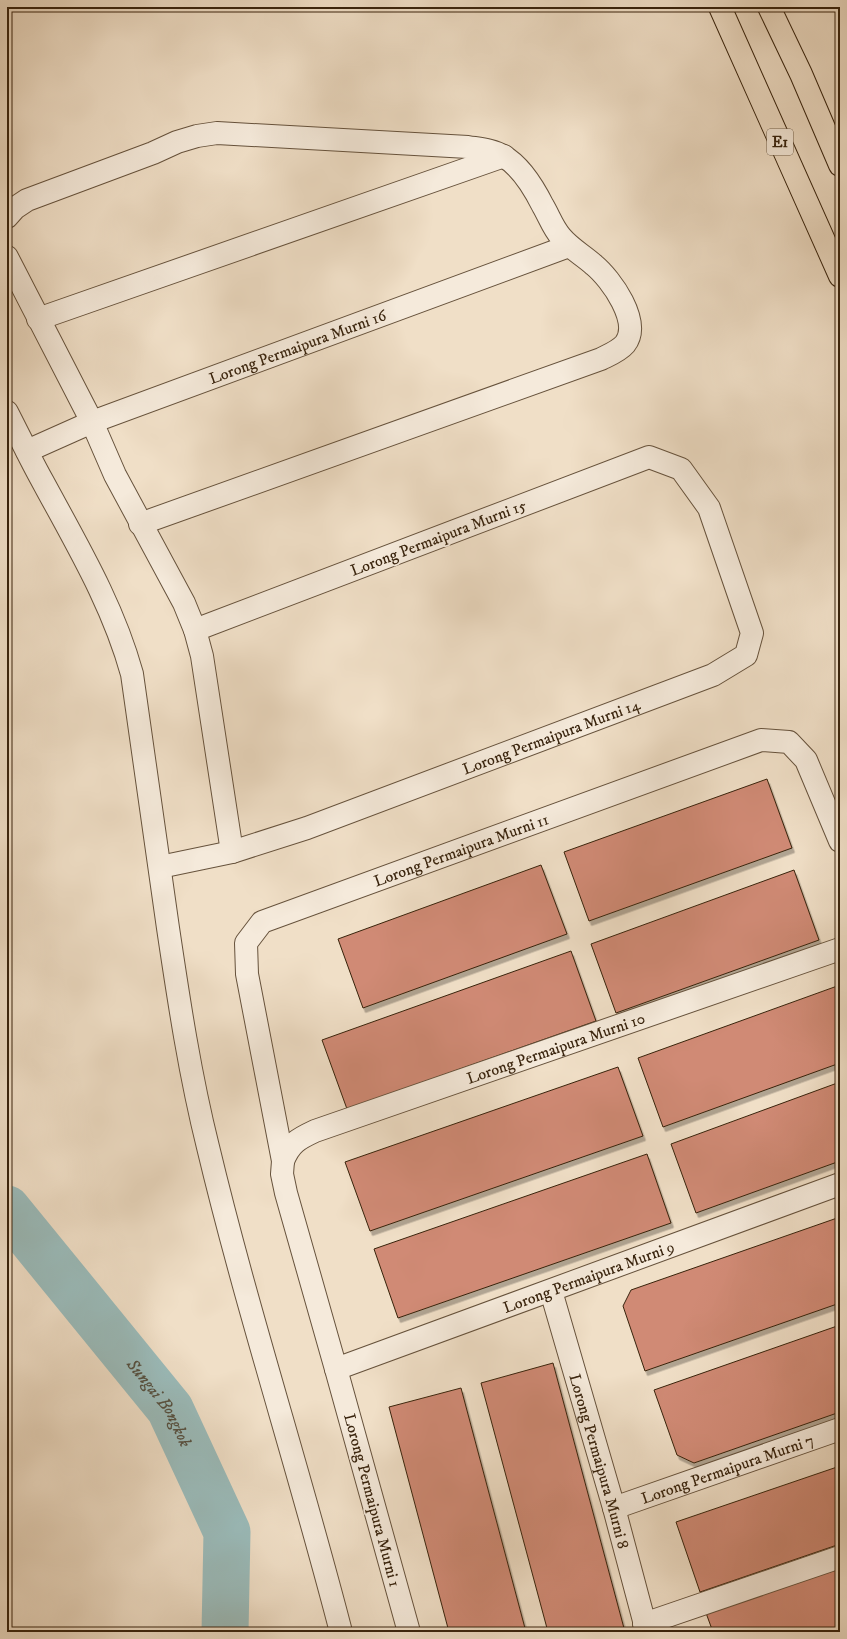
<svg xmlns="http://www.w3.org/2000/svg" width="847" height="1639" font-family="'IM FELL DW Pica',serif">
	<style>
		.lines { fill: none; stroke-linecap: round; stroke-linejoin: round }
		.river { stroke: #9bbcbb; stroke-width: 47 }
		.building { fill: #d08a74; stroke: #38230d; filter: url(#shadow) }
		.minor-casing { stroke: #66523c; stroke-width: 24 }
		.highway-casing { stroke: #38230d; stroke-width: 24 }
		.minor { stroke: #f5eadb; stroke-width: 22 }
		.highway { stroke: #f0dfc7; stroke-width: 22 }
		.labels { text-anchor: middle; stroke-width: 3.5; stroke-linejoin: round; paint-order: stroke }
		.shield { fill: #f5eadb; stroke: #715f4b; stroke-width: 1 }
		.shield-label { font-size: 15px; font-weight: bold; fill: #38230d }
		.street-label { font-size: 16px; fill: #38230d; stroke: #f5eadb }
		.water-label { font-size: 17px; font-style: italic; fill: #565141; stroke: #f5eadb }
	</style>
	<defs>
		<filter id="shadow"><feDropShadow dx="2.5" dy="4.5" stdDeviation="0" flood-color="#0004"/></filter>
	</defs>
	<rect width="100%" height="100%" fill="#f0dfc7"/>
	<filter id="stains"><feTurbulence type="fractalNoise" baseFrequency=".005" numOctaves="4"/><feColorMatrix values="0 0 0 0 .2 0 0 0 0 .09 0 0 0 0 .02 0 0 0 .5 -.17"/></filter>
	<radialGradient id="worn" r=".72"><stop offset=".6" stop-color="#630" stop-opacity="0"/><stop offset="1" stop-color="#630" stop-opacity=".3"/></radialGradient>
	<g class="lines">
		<path class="river" id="s1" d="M7,1209L170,1409L227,1532L225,1632"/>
	</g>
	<path class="building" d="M767,779L792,848L589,921L564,852Z
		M541,865L567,934L363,1008L338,939Z
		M794,870L819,940L616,1013L591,944Z
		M571,951L596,1021L347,1109L322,1040Z
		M840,985V1063L663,1127L638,1058Z
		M618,1067L643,1136L370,1231L345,1162Z
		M840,1082V1161L696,1213L671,1144Z
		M647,1154L671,1223L398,1318L374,1249Z
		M840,1217V1303L645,1371L623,1306L631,1290Z
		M840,1325V1412L694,1463L677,1455L654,1390Z
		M553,1363L625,1632H548L481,1383Z
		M461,1388L526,1632H449L389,1407Z
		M840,1466V1544L700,1592L676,1522Z
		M840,1567V1632H713L706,1613Z"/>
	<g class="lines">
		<g class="minor-casing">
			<g id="minor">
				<path d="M7,217L15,208L27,200L153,153L177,142L197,136L217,133L468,147C480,149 493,150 503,156C521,166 534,188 543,206C549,216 553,228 561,237C571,249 583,255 594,265C611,279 642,322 625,344C619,351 609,355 601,359L140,524"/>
				<path d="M7,257L92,422L115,475L184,603L195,630L202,656L232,852"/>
				<path d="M38,319L504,156"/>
				<path d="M7,412C19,435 30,459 43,482C77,545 113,605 132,674C144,759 156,844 168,928C179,1002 190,1075 208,1147C247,1310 299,1469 341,1632"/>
				<path id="s2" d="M27,451L92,422L569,246"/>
				<path id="s3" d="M160,867L232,852L307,828L713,675L746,655L752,633L709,508L681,469L649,457L195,630"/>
				<path id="s4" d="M283,1161C290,1143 298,1139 315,1131L840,949"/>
				<path id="s5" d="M551,1291L614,1508L647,1632"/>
				<path id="s6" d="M336,1369L840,1184"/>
				<path id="s7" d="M614,1508L840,1429"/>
				<path d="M644,1624L840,1557"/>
				<path id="s8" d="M409,1632L336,1369L286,1193L282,1174L283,1161L247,974L246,943L262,922L761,740L789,742L806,760L840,841"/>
			</g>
		</g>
		<g class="highway-casing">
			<path id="highway" d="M720,7L840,276
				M769,7L801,74L840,165"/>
		</g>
		<use href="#minor" class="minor"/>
		<use href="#highway" class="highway"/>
	</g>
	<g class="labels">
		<rect class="shield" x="767" y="129" width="26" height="26" rx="3"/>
		<g class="shield-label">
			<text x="780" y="147">E1</text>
		</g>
		<g class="street-label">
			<text dy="6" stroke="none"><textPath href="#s2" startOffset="290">Lorong Permaipura Murni 16</textPath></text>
			<text transform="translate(438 537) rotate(-21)" y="6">Lorong Permaipura Murni 15</text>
			<text dy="6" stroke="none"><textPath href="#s3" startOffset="413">Lorong Permaipura Murni 14</textPath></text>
			<text dy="6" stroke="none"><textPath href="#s8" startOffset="948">Lorong Permaipura Murni 11</textPath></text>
			<text dy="6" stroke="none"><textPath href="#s4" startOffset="300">Lorong Permaipura Murni 10</textPath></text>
			<text dy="6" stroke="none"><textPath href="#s6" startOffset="269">Lorong Permaipura Murni 9</textPath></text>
			<text dy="6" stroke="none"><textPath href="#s5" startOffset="177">Lorong Permaipura Murni 8</textPath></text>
			<text dy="6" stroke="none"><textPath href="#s7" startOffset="120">Lorong Permaipura Murni 7</textPath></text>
			<text transform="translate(373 1500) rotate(75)" y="6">Lorong Permaipura Murni 1</text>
		</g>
		<g class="water-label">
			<text dy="6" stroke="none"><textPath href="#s1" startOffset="247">Sungai Bongkok</textPath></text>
		</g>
	</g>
	<rect width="847" height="1639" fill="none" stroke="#f0dfc7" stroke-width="24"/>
	<rect x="8" y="8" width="831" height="1623" fill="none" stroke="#38230d" stroke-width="2"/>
	<rect x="12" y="12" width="823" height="1615" fill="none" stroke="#38230d"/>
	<rect width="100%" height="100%" filter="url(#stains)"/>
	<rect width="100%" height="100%" fill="url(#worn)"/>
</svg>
